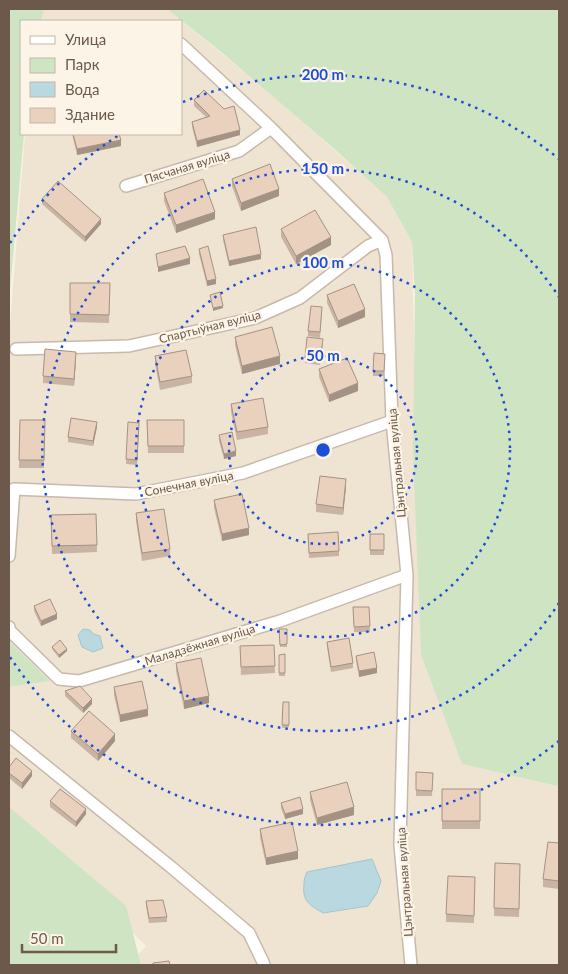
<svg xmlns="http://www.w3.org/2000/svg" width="568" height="974" font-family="Lato,sans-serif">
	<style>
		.residential { fill: #efe3d2 }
		.green { fill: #cfe4c3 }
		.water { fill: #bad8df; stroke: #a1c6cf }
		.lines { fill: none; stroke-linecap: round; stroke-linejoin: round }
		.minor-casing { stroke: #c7b9ab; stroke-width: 14 }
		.minor { stroke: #fff; stroke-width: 11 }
		.wall { fill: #c9b4a3 }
		.shaded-wall { fill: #a49284 }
		.building { fill: #ead1bd; stroke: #a49284 }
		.ring { fill: none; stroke: #1d4ed8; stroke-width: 2.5; stroke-dasharray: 2.5 5 }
		.labels { text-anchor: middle; stroke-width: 4.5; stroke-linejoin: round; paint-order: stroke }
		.street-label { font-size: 12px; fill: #6d594c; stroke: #fcf5e7 }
		.centre { fill: #1d4ed8; stroke: #fcf5e7; stroke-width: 2.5 }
		.ring-label { font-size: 15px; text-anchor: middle; font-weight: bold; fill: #1d4ed8; stroke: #fcf5e7; stroke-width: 4.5; stroke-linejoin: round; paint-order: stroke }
	</style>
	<rect width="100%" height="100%" fill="#f8f1e2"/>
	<path class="residential" d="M44,9H167L273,96L387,197L412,242L421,655L462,764L556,786L559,785V965H129L146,946L9,810V687L50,681L9,641V338L25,134H181V21H41Z"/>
	<path class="green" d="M9,9H44L41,21H21V134H24L9,302Z
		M167,9H559V785L557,786L462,764L421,655L413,451L415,294L412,242L387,197L333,148L221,52Z
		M9,641L50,681L9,687Z
		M9,807L126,906L141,965H9Z"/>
	<path class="water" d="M83,629L90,630L93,634L100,636L103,648L93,652L82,647L78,635Z
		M372,859L381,881L377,893L368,906L323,913C310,905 302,902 304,884C304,879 305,877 307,872Z"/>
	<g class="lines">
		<g class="minor-casing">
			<path id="minor" d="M181,44L271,128L382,240L386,255L392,421L407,575L400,845L411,965
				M126,186L239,151L271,128
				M16,349L129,346L255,318L300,298L368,246L382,240
				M9,556L14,489L136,494L243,473L392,421
				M9,627V630L59,679L79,681L280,621L407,575
				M9,736L171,867L249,933L263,962L264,965"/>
		</g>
		<use href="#minor" class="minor"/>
	</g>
	<path class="wall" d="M194,100L240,135L197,147L192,127V122L206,117L194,106Z
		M72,134H119L121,146L77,155Z
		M232,179L279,196L241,211L232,186Z
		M164,193L215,219L176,233L164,201Z
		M42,199L101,224L85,242L42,204Z
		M281,229L331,245L296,264L281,237Z
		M223,235L261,259L229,266L223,240Z
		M199,249L216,284L207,286L199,254Z
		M70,283H110L109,323L70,322Z
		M327,295L365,317L338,328L327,303Z
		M322,313L320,338L308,336V331Z
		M235,337L280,364L242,374L235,345Z
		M323,345L320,365L305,363V358Z
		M374,353L385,354L384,376H373Z
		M155,356L192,376V383L160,390L155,364Z
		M76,359L74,386L43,383V376Z
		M319,369L358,391L329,402L319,377Z
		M231,404L268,427V434L237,440L231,412Z
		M20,420H45L44,468H19Z
		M147,420H184V453H148Z
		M97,427L93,446L68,442V437Z
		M139,428L137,465L126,464V459Z
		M219,435L236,456L224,459L219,441Z
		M346,487L343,515L316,512V504Z
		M214,500L249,535L222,541L214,508Z
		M136,513L170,549V556L142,561L136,521Z
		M96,514L97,552L52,554L51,515Z
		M308,534L339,551V556L309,558Z
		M370,534H384V555H370Z
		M34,606L57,619L41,626L34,611Z
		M353,607H369L370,632H354Z
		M279,629H287V647H280Z
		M327,642L353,663V668L331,672L327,647Z
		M274,645L275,673L241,675L240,646Z
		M52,647L67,651L59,658L52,649Z
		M285,654V676H279V655Z
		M356,656L377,673L359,677L356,661Z
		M176,663L209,703L184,709L176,671Z
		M114,687L148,716L120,722L114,695Z
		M65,691L92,704L83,713L65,696Z
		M283,702H289V727L282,728Z
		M71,731L115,741L98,761L71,738Z
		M9,767L32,776L22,789L9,778Z
		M416,772L433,773L432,796H416Z
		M442,789H480V829H442Z
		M310,792L354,815L317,825L310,800Z
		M50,801L86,814L76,827L50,807Z
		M281,803L303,814L285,819L281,808Z
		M260,829L298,859L266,865L260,837Z
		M559,843V889L543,887V879Z
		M495,863L520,864L519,917L494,916Z
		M475,877L474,923L446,922V914Z
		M146,901L167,917V922L149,923L146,906Z"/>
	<path class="shaded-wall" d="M240,130V135L197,147V141Z
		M121,140V146L77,155V149Z
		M279,189V196L241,211V203Z
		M215,212V219L176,233V225Z
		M101,219V224L85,242V237Z
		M331,237V245L296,264V256Z
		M261,254V259L229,266V261Z
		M190,258V264L158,272V267Z
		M216,279V284L207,286V281Z
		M223,306V308L213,311V308Z
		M365,309V317L338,328V321Z
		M76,352V359L74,386V379Z
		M280,356V364L242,374V366Z
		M358,383V391L329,402V395Z
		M97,422V427L93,446V441Z
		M236,451V456L224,459V454Z
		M346,479V487L343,515V508Z
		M249,528V535L222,541V534Z
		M57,614V619L41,626V621Z
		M67,649V651L59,658V655Z
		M377,668V673L359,677V671Z
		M209,696V703L184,709V701Z
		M92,699V704L83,713V708Z
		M148,709V716L120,722V715Z
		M115,734V741L98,761V754Z
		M32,771V776L22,789V783Z
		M354,807V815L317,825V818Z
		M86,809V814L76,827V822Z
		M303,809V814L285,819V814Z
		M298,851V859L266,865V858Z"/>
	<path class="building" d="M204,90L224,109L234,106L240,130L197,141L192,122L210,116L194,100Z
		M73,134H119L121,140L77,149Z
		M270,164L279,189L241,203L232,179Z
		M203,179L215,212L176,225L164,193Z
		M58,181L101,219L85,237L42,199Z
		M315,210L331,237L296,256L281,229Z
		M256,227L261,254L229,261L223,235Z
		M185,246L190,258L158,267L156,254Z
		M208,246L216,279L207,281L199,249Z
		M70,283H110L109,315L70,314Z
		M354,284L365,309L338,321L327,295Z
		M220,292L223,306L213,308L210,295Z
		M311,306L322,307L320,332L308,331Z
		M272,327L280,356L242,366L235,337Z
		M307,337L323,339L320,360L305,358Z
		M45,349L76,352L74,379L43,376Z
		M186,350L192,376L160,382L155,356Z
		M374,353L385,354L384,371H373Z
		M347,358L358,383L329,395L319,369Z
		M263,398L268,427L237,432L231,404Z
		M71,418L97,422L93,441L68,437Z
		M20,420H45L44,460H19Z
		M147,420H184V446H148Z
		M128,422L139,423L137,460L126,459Z
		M232,432L236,451L224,454L219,435Z
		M320,476L346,479L343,508L316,504Z
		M242,494L249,528L222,534L214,500Z
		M164,509L170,549L142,553L136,513Z
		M96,514L97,545L52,546L51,515Z
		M338,532L339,551L309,553L308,534Z
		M370,534H384V550H370Z
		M50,599L57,614L41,621L34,606Z
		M353,607H369L370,626L354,627Z
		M279,629H287V644L280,645Z
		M349,638L353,663L331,667L327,642Z
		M60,640L67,649L59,655L52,647Z
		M274,645L275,666L241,667L240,646Z
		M374,652L377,668L359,671L356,656Z
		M285,654V673H279V655Z
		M201,658L209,696L184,701L176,663Z
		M142,681L148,709L120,715L114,687Z
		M80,686L92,699L83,708L65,691Z
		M283,702H289V725H282Z
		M89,711L115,734L98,754L71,731Z
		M16,758L32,771L22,783L9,773V767Z
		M416,772L433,773L432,791L416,790Z
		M347,782L354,807L317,818L310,792Z
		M60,789L86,809L76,822L50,801Z
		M442,789H480V821H442Z
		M300,797L303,809L285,814L281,803Z
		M292,822L298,851L266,858L260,829Z
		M548,842L559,843V881L543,879Z
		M495,863L520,864L519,909L494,908Z
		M448,876L475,877L474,916L446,914Z
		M163,900L167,917L149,918L146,901Z
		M169,961L170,965H153V963Z"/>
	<g class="ring">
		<circle cx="323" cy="450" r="94"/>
		<circle cx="323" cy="450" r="187"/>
		<path d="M559 603A281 281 0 1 1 559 297"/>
		<path d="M559 741A375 375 0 0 1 10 657M10 243A375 375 0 0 1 119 135M183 102A375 375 0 0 1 559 159"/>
	</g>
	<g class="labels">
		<g class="street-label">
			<text transform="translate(187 167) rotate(-17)" y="4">Пясчаная вуліца</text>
			<text transform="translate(210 327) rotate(-14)" y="4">Спартыўная вуліца</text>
			<text transform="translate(397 463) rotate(-95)" y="4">Цэнтральная вуліца</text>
			<text transform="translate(189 484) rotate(-11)" y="4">Сонечная вуліца</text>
			<text transform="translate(200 645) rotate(-17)" y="4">Маладзёжная вуліца</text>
			<text transform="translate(405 882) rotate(-94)" y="4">Цэнтральная вуліца</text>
		</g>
	</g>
	<circle cx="323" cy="450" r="8" class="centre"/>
	<g class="ring-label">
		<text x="323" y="80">200 m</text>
		<text x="323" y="174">150 m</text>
		<text x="323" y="268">100 m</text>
		<text x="323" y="361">50 m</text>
	</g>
	<rect width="568" height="974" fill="none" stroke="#6d594c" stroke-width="20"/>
	<rect x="20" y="20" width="162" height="115" fill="#fcf5e7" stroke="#c3b7a9"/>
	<rect x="30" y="36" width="25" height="8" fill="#ffffff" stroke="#c3b7a9"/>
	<text x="65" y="45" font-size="15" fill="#6d594c">Улица</text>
	<rect x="30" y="58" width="25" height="15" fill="#cfe4c3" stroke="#c3b7a9"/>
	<text x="65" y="70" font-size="15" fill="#6d594c">Парк</text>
	<rect x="30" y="82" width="25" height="15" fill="#bad8df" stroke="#c3b7a9"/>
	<text x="65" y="95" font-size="15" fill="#6d594c">Вода</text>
	<rect x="30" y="108" width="25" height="15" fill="#ead1bd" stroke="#c3b7a9"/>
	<text x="65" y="120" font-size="15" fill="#6d594c">Здание</text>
	<path d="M22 944v8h94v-8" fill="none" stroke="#6d594c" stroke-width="2.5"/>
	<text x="30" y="944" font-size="15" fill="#6d594c" stroke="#fcf5e7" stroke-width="4" paint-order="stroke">50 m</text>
</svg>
